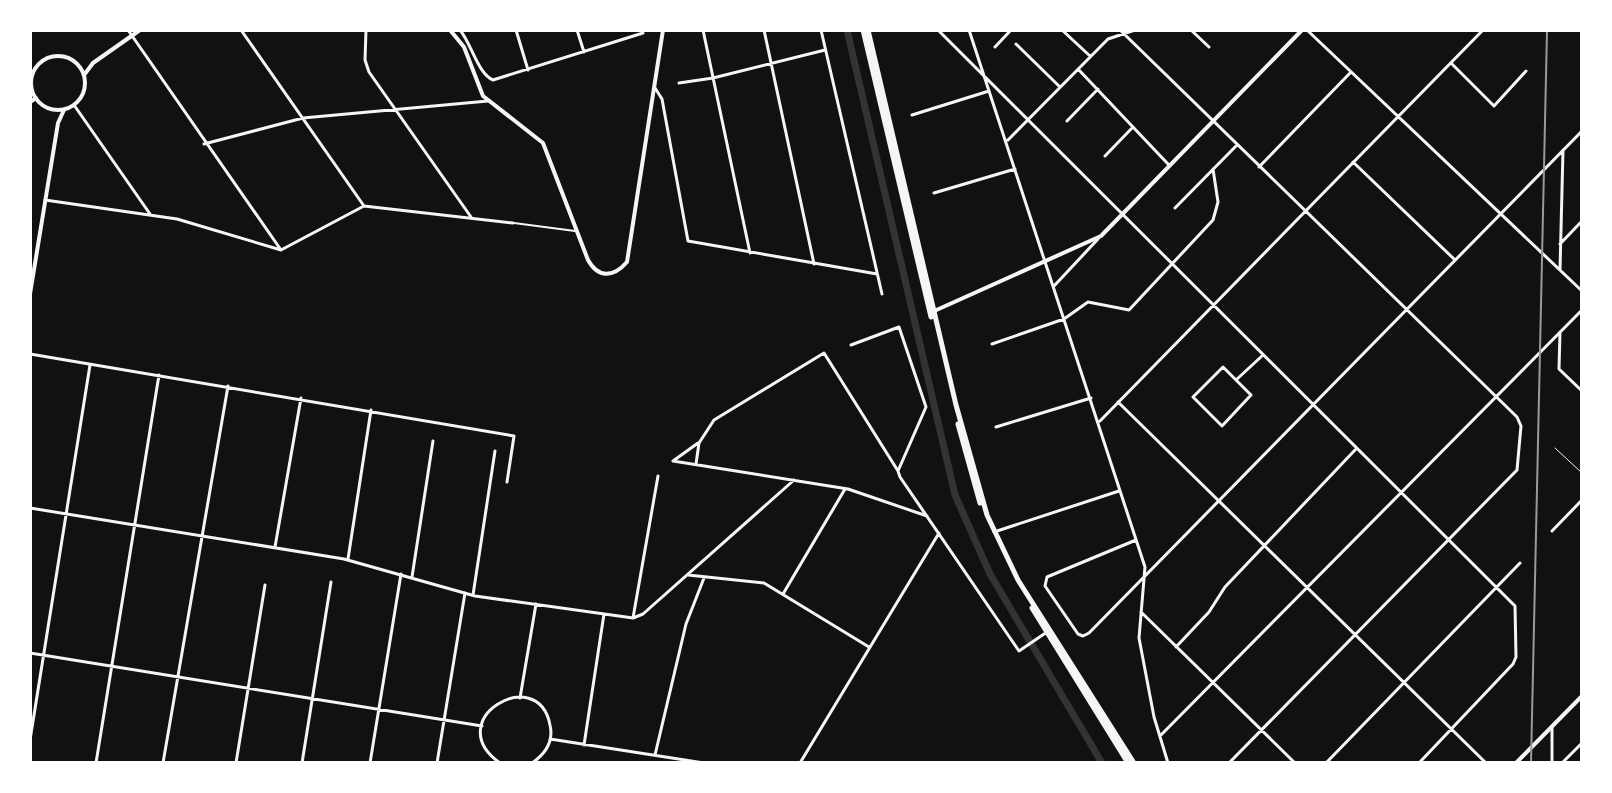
<svg xmlns="http://www.w3.org/2000/svg" width="1612" height="793" font-family="Cabin,sans-serif">
	<style>
		.lines { fill: none; stroke-linecap: round; stroke-linejoin: round }
		.canal { stroke: #333; stroke-width: 7 }
		.service { stroke: #f5f5f5; stroke-width: 1 }
		.pedestrian { stroke: #f5f5f5; stroke-width: 2 }
		.minor { stroke: #f5f5f5; stroke-width: 3 }
		.tertiary { stroke: #f5f5f5; stroke-width: 4 }
		.secondary { stroke: #f5f5f5; stroke-width: 4 }
		.primary { stroke: #f5f5f5; stroke-width: 5 }
		.rail { stroke: #9a9a9a; stroke-width: 2 }
	</style>
	<rect width="100%" height="100%" fill="#111"/>
	<g class="lines">
		<path class="canal" d="M847,30L955,495L990,574L1102,763"/>
		<path class="service" d="M1555,448L1582,473"/>
		<path class="pedestrian" d="M514,223L575,231"/>
		<path class="minor" d="M128,30L281,250
			M241,30L364,206
			M366,30L365,60L369,72L471,217
			M460,30C471,43 478,74 493,80L643,33
			M516,30L528,70
			M577,30L584,52
			M703,30L750,253
			M764,30L814,264
			M821,30L882,294
			M938,30L1515,606L1516,657L1513,664L1419,763
			M969,30L1145,567L1139,638L1154,717L1168,763
			M1062,30L1090,56
			M1120,30L1517,417L1521,426L1517,470L1229,763
			M1191,30L1209,47
			M1307,30L1582,291
			M1016,44L1060,87
			M995,47L1011,30
			M1451,63L1494,106L1526,71
			M1078,69L1168,164
			M679,83L713,78L825,50
			M655,88L662,99L688,241L877,274
			M74,105L150,214
			M912,115L989,91
			M1067,121L1098,89
			M1008,140L1108,39L1135,30
			M204,144L303,118L488,101
			M1105,156L1133,127
			M1353,162L1454,259
			M1259,167L1351,72
			M934,193L1015,169
			M45,200L177,219L281,250L364,206L513,223
			M1175,208L1237,145
			M1560,244L1582,221
			M1560,270L1563,150
			M1054,286L1098,239
			M1560,332L1559,369L1582,391
			M992,344L1064,319L1088,302L1129,310L1213,220L1218,202L1213,169
			M851,345L899,327L926,407L898,471L900,477L1019,651L1047,632
			M30,354L514,436L507,482
			M1223,367L1251,395L1222,426L1193,397Z
			M1236,380L1263,355
			M1118,402L1486,763
			M1100,421L1483,30
			M996,427L1091,398
			M698,443L673,461L848,489L927,516
			M696,464L699,443L714,420L824,353L898,471
			M30,508L344,559L475,596L633,618L643,614L794,480
			M1552,531L1582,500
			M994,532L1119,491
			M1136,540L1047,577L1045,586L1078,634L1083,636L1089,633L1582,131
			M275,547L301,398
			M348,559L371,410
			M688,575L764,583L869,647
			M412,577L433,441
			M783,594L845,489
			M473,595L495,451
			M1141,612L1295,763
			M633,618L658,476
			M1176,647L1209,612L1225,587L1355,450
			M30,653L482,726
			M520,698L536,604
			M1552,727V763
			M1160,736L1582,310
			M550,739L704,763
			M30,740L90,365
			M584,745L604,614
			M655,755L686,624L704,578
			M96,763L159,375
			M163,763L228,386
			M236,763L265,585
			M302,763L331,582
			M370,763L401,574
			M437,763L465,593
			M500,763C439,720 538,662 550,725C554,742 545,754 532,763
			M800,763L939,533
			M1326,763L1520,563
			M1562,763L1582,743"/>
		<path class="tertiary" d="M30,102L36,98"/>
		<path class="secondary" d="M450,30L464,47L483,96L543,143L588,260C598,278 613,278 627,262L663,30
			M31 83a27 27 0 1 1 54 0a27 27 0 1 1-54 0Z
			M84,75L93,63L140,30
			M30,294L58,123L64,110
			M932,312L1101,236L1302,30
			M1516,763L1582,696"/>
		<path class="primary" d="M863,30L931,317
			M868,30L956,405L987,515L1018,580L1134,763
			M958,424L980,503
			M1032,608L1128,763"/>
		<path class="rail" d="M1531,763L1547,30"/>
	</g>
	<rect width="1612" height="793" fill="none" stroke="#ffffff" stroke-width="64"/>
</svg>
